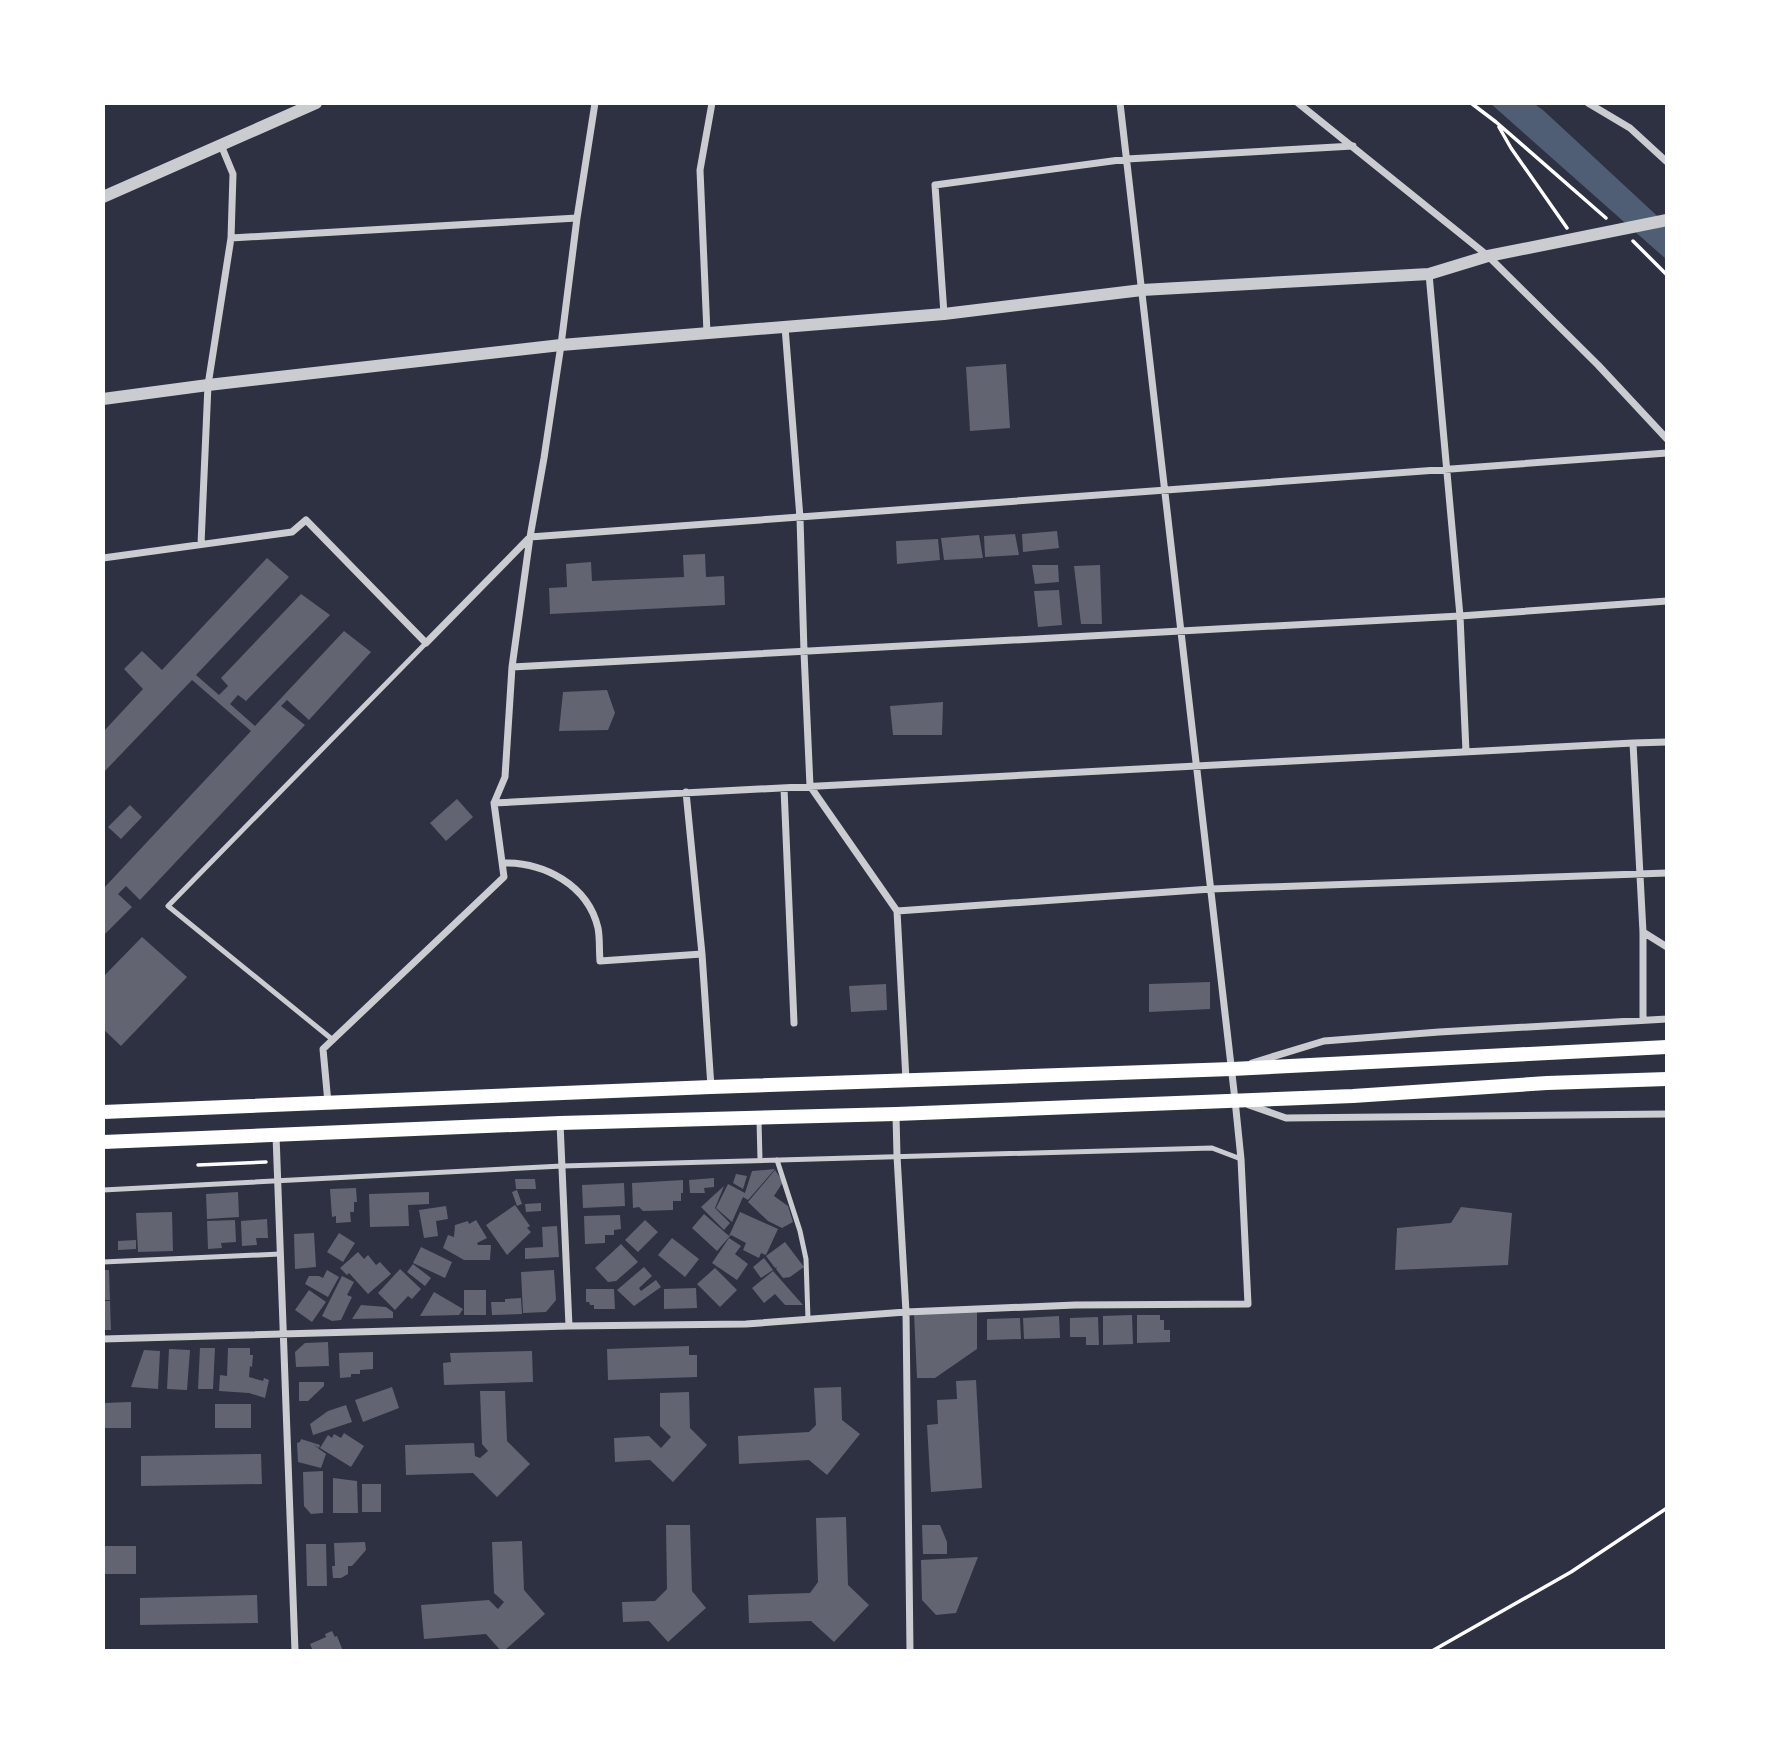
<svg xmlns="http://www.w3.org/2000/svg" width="1770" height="1754" font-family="Literata,serif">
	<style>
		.water { fill: #4f5d75 }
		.building { fill: #626471 }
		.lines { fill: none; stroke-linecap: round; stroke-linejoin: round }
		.path { stroke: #fff; stroke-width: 3.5 }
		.service { stroke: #caccd0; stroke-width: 5 }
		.minor { stroke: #caccd0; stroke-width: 7 }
		.tertiary { stroke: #caccd0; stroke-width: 12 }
		.secondary { stroke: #fff; stroke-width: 14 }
	</style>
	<rect width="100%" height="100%" fill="#2d3142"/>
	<path class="water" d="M1490,103H1533L1543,110L1667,225V260Z"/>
	<path class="building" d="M1006,364L1010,428L970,431L966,367Z
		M1057,531L1059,548L1023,552L1022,534Z
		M1015,534L1019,555L985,557L984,536Z
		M979,535L983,558L944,560L941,538Z
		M938,539L940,560L897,564L896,541Z
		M705,554L706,577L724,576L725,605L550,614L549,588L567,587L566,564L591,562L592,581L684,577L683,555Z
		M267,558L289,577L196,675L219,695L228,686L221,678L301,594L330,615L246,701L238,695L230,704L255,726L344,631L371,652L309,720L287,700L281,706L305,725L140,900L126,886L118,894L132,907L103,936V889L251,731L192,680L103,773V732L143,689L124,669L142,651L162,670Z
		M1032,565H1058L1059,582L1035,584Z
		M1100,565L1102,624H1081L1074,566Z
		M1059,590L1062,625L1038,627L1034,591Z
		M607,690L615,713L608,730L559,731L563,692Z
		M943,702L942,735H893L890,706Z
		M457,799L473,817L446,841L430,823Z
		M130,805L142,817L121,839L108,827Z
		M142,937L187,977L121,1046L103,1029V977Z
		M1210,982V1009L1149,1012V984Z
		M886,984L887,1010L851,1012L849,986Z
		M775,1169L748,1200L743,1197L732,1222L716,1208L728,1184L745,1193L752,1171Z
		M775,1170L783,1182L774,1196L788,1206L793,1222L782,1228L768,1221L748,1202Z
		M736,1174L747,1176L743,1189L733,1183Z
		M714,1178V1187L704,1188L705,1193H690L689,1180Z
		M515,1179H535L536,1189H516Z
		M683,1180V1193H681V1201H673V1210L643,1211L639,1207L633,1208L632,1183Z
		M624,1183L625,1206L583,1208L582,1185Z
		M724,1186L715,1208L730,1223L724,1230L701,1207Z
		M356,1188L357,1202H354V1212H350L351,1222L336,1223V1216L332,1217L330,1189Z
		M517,1190L522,1204L517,1206L512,1192Z
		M238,1192L239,1217L207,1219L206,1194Z
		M429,1192V1204L408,1205L409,1226L370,1227L369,1194Z
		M541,1203V1211L526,1212L525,1204Z
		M515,1205L530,1226L527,1228L531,1232L507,1255L486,1225Z
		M446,1206L448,1219L436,1221L438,1236L424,1238L419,1210Z
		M1461,1207L1512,1213L1508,1265L1395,1270L1397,1228L1451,1223Z
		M172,1212L173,1251L138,1252L136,1213Z
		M740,1212L778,1229L766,1255L761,1253L759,1258L743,1250L746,1243L731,1235L717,1251L692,1228L704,1214L729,1236Z
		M620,1215L621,1229L614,1230V1235H605V1243L585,1244L584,1216Z
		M267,1219L268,1238H256L257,1245L242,1246L241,1221Z
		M235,1220L236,1242L221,1243L222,1248L208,1249L207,1221Z
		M476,1220L487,1238L477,1243L478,1245H491L490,1260H464L443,1248L448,1235L454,1237L455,1225L468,1221L469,1224Z
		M645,1220L658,1232L638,1252L625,1240Z
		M557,1226L559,1257L525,1259V1248L543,1247L542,1227Z
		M314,1233L316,1267L295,1269L294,1234Z
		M339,1233L355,1243L343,1262L327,1252Z
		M672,1238L699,1259L685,1277L658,1255Z
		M729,1238L741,1246L735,1254L748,1264L737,1280L712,1263Z
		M136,1240V1249L118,1250V1241Z
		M785,1242L804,1267L790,1277L783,1278L776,1269L777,1267L775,1268L766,1256Z
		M621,1244L638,1262L616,1281L608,1282L595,1268Z
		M421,1247L452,1262L445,1278L413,1263Z
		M358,1252L364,1259L368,1255L376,1265L380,1262L391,1274L368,1294L349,1273L347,1275L340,1268Z
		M764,1258L773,1270L761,1278L753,1267Z
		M413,1264L431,1278L425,1286L407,1272Z
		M644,1267L652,1276L639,1288L641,1291L656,1280L661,1287L634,1306L617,1290Z
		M715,1268L737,1290L720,1307L697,1284Z
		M400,1269L421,1289L412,1299L408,1296L395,1310L378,1293Z
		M103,1270H109L110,1300H103Z
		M327,1270L339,1277L328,1297L305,1284L309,1276H319L323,1278Z
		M554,1270L556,1300L546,1312L523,1313L521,1272Z
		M773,1271L803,1305H785L775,1294L764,1303L752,1288Z
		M342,1276L354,1282L347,1295L352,1297L341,1320L332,1321L322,1316Z
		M696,1288L697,1308L664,1309V1289Z
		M586,1289H614L615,1309H594V1305H590L589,1302H586Z
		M309,1290L326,1302L312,1322L295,1310Z
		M464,1290H486V1315H464Z
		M434,1292L463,1309L459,1315L420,1316Z
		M521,1298L522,1314L492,1315L491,1302H505V1299Z
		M103,1301H110L111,1330H103Z
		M361,1305L386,1307L393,1312V1318L352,1319Z
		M977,1311V1349L935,1378H917L914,1313Z
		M1132,1315L1133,1344L1103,1345V1316Z
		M1137,1315H1160V1320H1164V1330H1170V1342L1137,1343Z
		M1059,1316L1060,1338L1024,1339L1023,1318Z
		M1098,1317L1099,1345H1086V1337H1070V1318Z
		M1020,1318L1021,1339L987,1340V1319Z
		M328,1342L329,1366L296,1367L295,1352L305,1343Z
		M689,1346V1355H697V1377L608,1380L607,1349Z
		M200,1348H215L213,1389H198Z
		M228,1348H250V1355H253L252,1367L250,1366L249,1377L263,1381L264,1378L269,1380L265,1398L249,1393L219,1391L220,1375L227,1376Z
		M169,1349L190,1350L187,1390L167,1389Z
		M144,1350L160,1351L158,1389L131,1387Z
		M532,1351L533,1382L444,1385L443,1363L451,1362L450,1353Z
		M373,1352V1369L360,1370V1374H351V1377L340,1378L339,1353Z
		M976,1380L982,1488L931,1492L927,1425L938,1424L937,1400L957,1399L956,1381Z
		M299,1382H324V1386L308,1401H299Z
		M392,1387L399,1408L363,1422L355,1400Z
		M841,1387L842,1420L860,1434L827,1475L809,1460L739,1464L738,1436L809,1432L816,1425L814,1388Z
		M480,1391H505L507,1441L530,1464L497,1497L473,1473L406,1475L405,1445L474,1443L475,1456L480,1458L488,1451L482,1444Z
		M689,1392L690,1428L707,1445L673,1482L650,1460L615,1462L614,1438L649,1436L661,1448L671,1437L660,1426V1393Z
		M131,1402V1428H103V1403Z
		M215,1404H251V1428H215Z
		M346,1405L352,1422L313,1435L310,1424L328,1411Z
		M344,1433L364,1446L351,1467L320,1448L328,1435L332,1438L334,1434L341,1438Z
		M301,1439L320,1445L319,1448L313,1444L319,1449L318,1450L319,1449L326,1454L321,1468L298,1462L297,1443L300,1442Z
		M261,1454L262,1484L141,1486V1456Z
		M323,1471V1513L311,1514L304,1506L303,1472Z
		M333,1478L357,1481L358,1513H333Z
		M362,1484H381V1512H362Z
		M846,1517L848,1585L869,1605L834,1642L811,1621L749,1623L748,1595L810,1593L818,1582L816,1518Z
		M666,1525H690L692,1591L706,1608L668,1642L649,1621L623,1622L622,1602L655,1601L667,1589Z
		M922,1525H940L947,1542V1554H923Z
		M522,1541L524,1590L545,1614L504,1651H501L486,1634L424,1639L421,1605L489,1600L498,1609L504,1602L494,1593L492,1542Z
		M365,1542L366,1550L352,1566H348V1574L341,1578H333L332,1566H335L334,1543Z
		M306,1544H326L327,1586H307Z
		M103,1546H136V1574H103Z
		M978,1557L956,1613L936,1615L922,1600L921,1560Z
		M257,1595L258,1623L140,1625V1598Z
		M332,1631L335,1637L337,1636L343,1651H313L310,1644L326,1637L325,1634Z"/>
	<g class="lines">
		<path class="path" d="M1471,103L1496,122L1606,218
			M1499,127L1511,148L1567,228
			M1633,241L1667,275
			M198,1165L266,1162
			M1432,1651L1571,1572L1667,1508"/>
		<path class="service" d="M333,1040L168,906L426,643
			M759,1120L760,1160
			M777,1160L800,1231L806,1259L808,1319
			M103,1190L562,1166L1212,1148L1241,1159
			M103,1262L280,1254"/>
		<path class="minor" d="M1298,103L1488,256L1598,365L1667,439
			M1588,103L1630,128L1667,162
			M231,238L577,218
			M1429,274L1460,616L1466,752
			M944,314L935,185L1127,159L1353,146
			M785,327L800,518L804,652L810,786L897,911L906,1080
			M707,333L700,170L712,103
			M201,544L208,385L231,238L233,174L221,145
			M103,558L292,532L306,520L426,643L530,537L1667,453
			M512,667L1460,616L1667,601
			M1633,743L1643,932V1020
			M784,788L794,1023
			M686,792L702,954L711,1087
			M494,803L1633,743L1667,742
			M503,863C544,862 588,885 598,928C600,938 599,950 600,961L702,954
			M897,911L1211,889L1667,873
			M1643,932L1667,947
			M1252,1063L1324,1041L1439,1032L1667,1019
			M328,1103L323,1049L504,877L494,803L505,777L512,667L530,537L544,458L561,345L577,218L595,103
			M1249,1105L1286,1118L1667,1114
			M896,1115L897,1156L906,1312L910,1651
			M560,1123L569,1326
			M276,1135L295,1651
			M103,1339L569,1326L746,1324L906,1312L1075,1305L1248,1304L1241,1159L1235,1100L1120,103"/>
		<path class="tertiary" d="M103,197L316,103
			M103,399L208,385L561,345L944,314L1142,290L1429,274L1488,256L1667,220"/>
		<path class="secondary" d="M103,1112L711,1087L1232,1069L1667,1047
			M103,1142L560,1123L896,1114L1353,1096L1547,1083L1667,1079"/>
	</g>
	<rect width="1770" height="1754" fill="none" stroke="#ffffff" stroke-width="210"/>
</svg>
